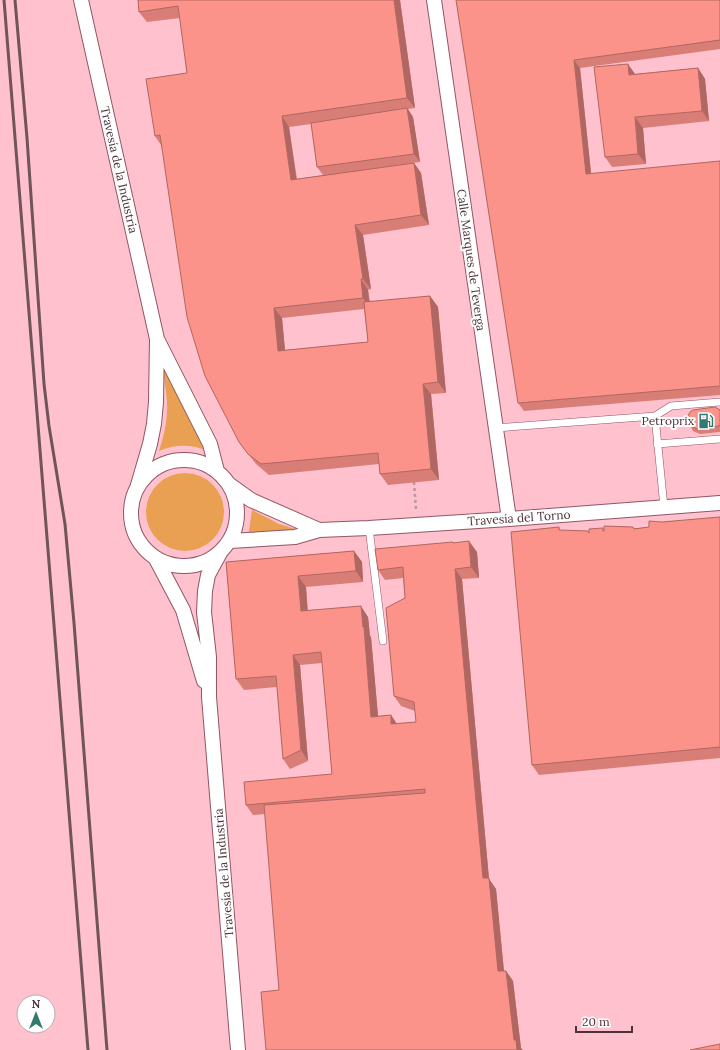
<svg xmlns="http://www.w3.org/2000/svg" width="720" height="1050" font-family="Lora,serif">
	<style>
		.built { fill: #fec1cd; fill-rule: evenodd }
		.green { fill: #eaa052 }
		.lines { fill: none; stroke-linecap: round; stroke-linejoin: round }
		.service-casing { stroke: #915664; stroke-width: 8 }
		.minor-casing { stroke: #915664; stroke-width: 16 }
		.path { stroke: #bc979f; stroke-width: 2.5; stroke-dasharray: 3 3; stroke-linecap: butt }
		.service { stroke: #fff; stroke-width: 7 }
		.minor { stroke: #fff; stroke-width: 14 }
		.rail { stroke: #71545a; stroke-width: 3 }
		.wall { fill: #d97e77; fill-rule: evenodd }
		.shaded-wall { fill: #b06761 }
		.building { fill: #fc938a; stroke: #b06761 }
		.labels { text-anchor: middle; stroke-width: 4; stroke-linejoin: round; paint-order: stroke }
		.street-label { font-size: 12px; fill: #4c3238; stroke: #fefefe }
		.poi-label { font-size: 12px; fill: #4c3238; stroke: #fefefe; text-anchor: end }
	</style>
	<rect width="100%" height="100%" fill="#fad0d8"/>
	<path class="built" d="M0,0H720V1050H0ZM24,1002H48V1026H24Z"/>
	<path class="green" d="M162,359L208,451C191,444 175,444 159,451C164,436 168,419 167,402C166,388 163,373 162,359Z
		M146 512a39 39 0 1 1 78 0a39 39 0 1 1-78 0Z
		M252,510L279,524L299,530L246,538L249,531Z"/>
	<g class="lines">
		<g class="service-casing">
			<path id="service" d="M655,416L664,507
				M495,428L655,416L671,406L720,402
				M657,444L720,439
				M369,528L383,641"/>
		</g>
		<g class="minor-casing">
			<path id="minor" d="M81,0L157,339L156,402L154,424L150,444L138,485
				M434,0L509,519
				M158,341L210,444L217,471
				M131 513a53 53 0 1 1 106 0a53 53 0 1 1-106 0Z
				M230,485L251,500L319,530
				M230,541L295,537L319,530L369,528L509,519L720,503
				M220,553L208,575L205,591L204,612L209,657V697L238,1050
				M156,559L183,610L204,681"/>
		</g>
		<path class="path" d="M414,482L416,510"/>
		<use href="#service" class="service"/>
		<use href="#minor" class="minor"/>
		<path class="rail" d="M4,0L88,1050
			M15,0L27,138L44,384L49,426L65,524L74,623L107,1050"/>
	</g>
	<path class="wall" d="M138,0H400L415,108L408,109L413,117L420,162L354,171L414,163L421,173L429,225L363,235L371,289L368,290L370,302L430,296L438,307L446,393L431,394L439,480L388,485L380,474L379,464L269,475L256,464L239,442L161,145L155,136L187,73L180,18L147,22L139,12ZM311,124L317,167L323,175L297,179L289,127ZM364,309L368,342L285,350L282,318Z
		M456,0H720V49L580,68L591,174L720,161V395L524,411L518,403Z
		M698,68L705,79L709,121L643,128L646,164L612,167L605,157L635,74Z
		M720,410V432L700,434L693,431L690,425Z
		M720,517V758L539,775L532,765L559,527L560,530L589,533L649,527L662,522Z
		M453,542V543L477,552L479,578L462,579L489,879L496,889L504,971H506L513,981L521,1048L279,990L265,814L253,815L246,805L332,774L322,663L300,665L308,761L290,769L283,759L277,687L244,690L236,679L226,562L354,551L362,562L363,582L306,587L308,611L368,617L370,636L371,637L378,716L391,715L397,724L416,722L415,711L401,706L394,696L405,598L403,578L385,580L378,570Z"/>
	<path class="shaded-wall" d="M394,0H400L415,108L407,98Z
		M574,60L580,68L592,182L586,174Z
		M628,64L635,74L629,75Z
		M698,68L705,79L709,121L702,111Z
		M407,108L413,117L420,162L414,154Z
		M282,116L289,127L298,190L291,180Z
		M635,117L643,128L646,164L638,154Z
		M414,163L421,173L429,225L421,215Z
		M355,225L363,235L371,289L363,279Z
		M361,279L368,290L370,308L363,298Z
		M430,296L438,307L446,393L438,382Z
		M274,308L282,318L286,361L278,351Z
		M423,384L431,394L439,480L431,469Z
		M469,541L477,552L479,578L471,567Z
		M354,551L362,562L363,582L356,571Z
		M455,569L462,579L489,879L496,889L505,982L498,971L483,878Z
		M298,576L306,587L308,622L301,611Z
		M361,606L368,617L370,636L371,637L379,727L371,717Z
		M293,655L300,665L308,761L301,750Z
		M391,715L398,726L391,724Z
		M506,971L513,981L521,1048L523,1050H517L514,1040Z"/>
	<path class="building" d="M138,0H394L407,98L282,116L291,180L414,163L421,215L355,225L363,279H361L363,298L274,308L278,351L368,342L364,302L430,296L438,382L423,384L431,469L380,474L378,453L261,464L248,454L239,442L205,376L187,317L160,135L155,136L146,79L187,73L178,6L139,12Z
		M456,0H720V40L574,60L586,174L720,161V386L518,403Z
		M628,64L629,75L698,68L702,111L635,117L638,154L605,157L594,67Z
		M407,108L414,154L317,167L311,123Z
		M715,407L720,410V425L719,426L697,429L690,425L687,418L690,412L693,410Z
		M720,517V747L532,765L511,532L559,527V530L588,531L589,533V529L603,528V531H604V526L633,527L634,529L649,527V521L662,522Z
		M469,541L471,567L455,569L483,878H489L498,971H506L514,1040H516L517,1050H266L261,992L279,990L264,805L425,793V789L246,805L244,782L332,774L321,652L293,655L301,750L283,759L276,676L236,679L226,562L354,551L356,571L298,576L301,611L361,606L363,627H364L371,717L391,715V724L416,722L414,702L394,696L386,608L405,598L403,567L378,570L375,549L453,542V543Z
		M720,1044V1050H690Z"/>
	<defs>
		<g id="fuel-bare" transform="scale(1.2)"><path d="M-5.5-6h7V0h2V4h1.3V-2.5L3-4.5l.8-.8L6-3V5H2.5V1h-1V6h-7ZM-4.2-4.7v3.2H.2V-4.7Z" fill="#327971" stroke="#fefefe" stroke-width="2.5" paint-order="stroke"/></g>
	</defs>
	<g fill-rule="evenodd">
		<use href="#fuel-bare" x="706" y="421"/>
	</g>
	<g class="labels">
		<g class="street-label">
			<text transform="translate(119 170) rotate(77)" y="4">Travesía de la Industria</text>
			<text transform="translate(471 260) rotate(82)" y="4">Calle Marques de Teverga</text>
			<text transform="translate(519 518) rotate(-4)" y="4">Travesía del Torno</text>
			<text transform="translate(224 873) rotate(-95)" y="4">Travesía de la Industria</text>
		</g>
		<g class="poi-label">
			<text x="694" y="425">Petroprix</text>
		</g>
	</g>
	<g transform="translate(36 1014)"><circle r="19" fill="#fefefe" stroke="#b7acaf"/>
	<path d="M0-3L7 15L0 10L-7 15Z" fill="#327971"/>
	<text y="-6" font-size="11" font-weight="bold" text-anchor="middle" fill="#4c3238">N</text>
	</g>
	<path d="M576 1026v6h56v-6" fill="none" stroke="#4c3238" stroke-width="2"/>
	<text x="582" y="1026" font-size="12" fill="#4c3238" stroke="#fefefe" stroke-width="3" paint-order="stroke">20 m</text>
</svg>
